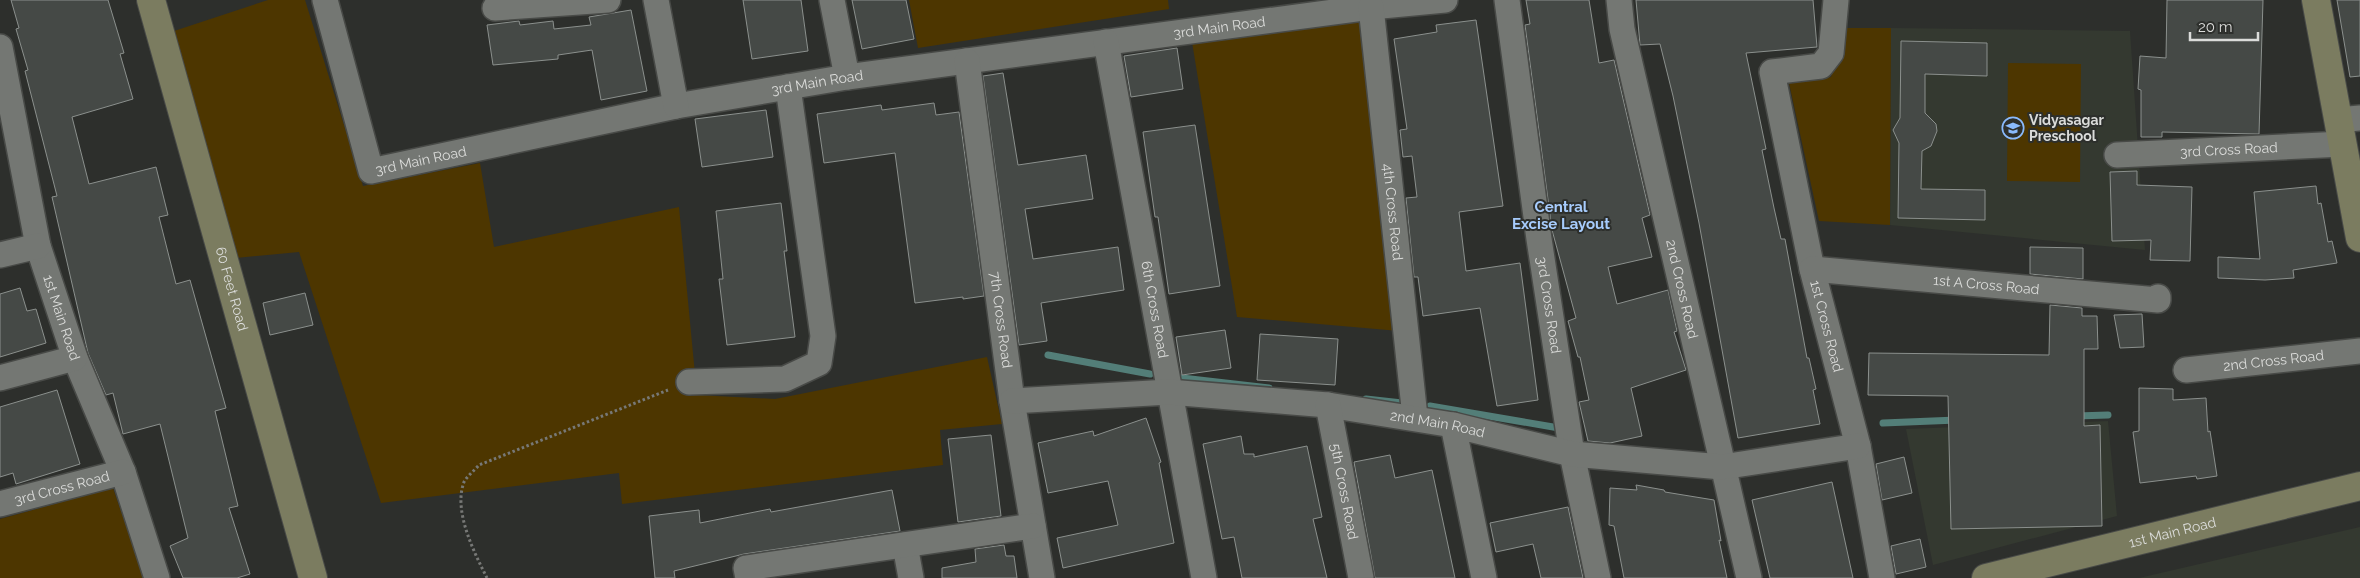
<svg xmlns="http://www.w3.org/2000/svg" width="2360" height="578" font-family="Raleway,sans-serif">
	<style>
		.built { fill: #343930 }
		.green { fill: #4d3600 }
		.lines { fill: none; stroke-linecap: round; stroke-linejoin: round }
		.stream { stroke: #537e78; stroke-width: 7 }
		.building { fill: #454946; stroke: #8b908d }
		.street-casing { stroke: #484a47; stroke-width: 28 }
		.secondary-casing { stroke: #484a47; stroke-width: 30 }
		.path { stroke: #777876; stroke-width: 3; stroke-dasharray: 2.5 2.5; stroke-linecap: butt }
		.street { stroke: #747773; stroke-width: 25 }
		.secondary { stroke: #7b7c60; stroke-width: 28 }
		.labels { text-anchor: middle; stroke-width: 4; stroke-linejoin: round; paint-order: stroke }
		.street-label { font-size: 14px; fill: #dbdcda; stroke: #2d2f2c }
		.poi-label { font-size: 14px; font-weight: bold; fill: #dbdcda; stroke: #2d2f2c; text-anchor: start }
		.neighbourhood-label { font-size: 15px; font-weight: bold; fill: #a7ccfd; stroke: #2d2f2c }
	</style>
	<rect width="100%" height="100%" fill="#2d2f2c"/>
	<path class="built" d="M1891,28L2130,31L2145,250L1890,225Z
		M2108,421L2117,516L1933,565L1906,429Z
		M2360,527V578H2139Z"/>
	<path class="green" d="M268,0H305L363,186L480,163L494,247L679,207L697,395L775,399L987,357L1002,424L940,430L943,465L622,504L619,473L381,503L299,252L236,258L171,32Z
		M909,0H1168L1169,9L918,48Z
		M1363,21L1399,331L1237,317L1192,42Z
		M1843,28H1891L1890,225L1819,221L1789,83L1831,77Z
		M2008,63L2081,64L2080,182L2007,181Z
		M113,488L144,578H0V519Z"/>
	<g class="lines">
		<path class="stream" d="M1048,355L1150,374
			M1182,378L1269,388
			M1366,399L1402,403
			M1430,406L1559,428
			M2076,416L2108,415
			M1883,423L1957,420"/>
	</g>
	<path class="building" d="M11,0H108L124,53L120,54L133,99L72,117L89,184L156,167L168,215L159,217L176,284L190,280L226,408L215,411L238,506L229,508L250,574L237,578H183L170,546L188,538L160,424L123,434L113,393L106,395L88,353L52,197L57,196L25,71L28,70L16,29L19,28Z
		M743,0H801L808,51L752,59Z
		M852,0H906L914,39L862,49Z
		M1526,0H1589L1599,63L1614,60L1650,215L1642,218L1652,257L1608,267L1617,304L1668,290L1677,331L1674,332L1686,370L1631,388L1642,436L1610,443L1588,441L1579,402L1589,400L1580,357H1578L1568,321L1576,318L1552,230L1525,25L1530,24Z
		M1636,0H1813L1817,47L1746,53L1766,149L1762,150L1774,208L1781,239H1785L1807,358H1809L1816,389L1813,390L1820,424L1738,438L1699,223L1673,96L1660,44L1640,45Z
		M2167,0H2263L2259,134L2162,132V137H2141V90L2138,89L2140,56L2166,58Z
		M2337,0H2360V76L2350,77Z
		M631,10L647,91L601,100L592,50L558,55V59L493,65L487,25L519,21L520,25L553,21L554,29L591,25L589,17Z
		M1476,20L1503,206L1459,212L1466,271L1520,263L1538,400L1497,406L1480,308L1423,316L1418,277H1414L1406,198L1417,197L1412,156L1403,157L1400,130L1407,129L1394,39L1437,32L1436,25Z
		M1901,41L1987,43V76L1925,74V113L1936,124L1937,131L1931,146L1922,151L1921,189L1985,190V220L1898,218L1899,143L1893,130L1900,118Z
		M1177,48L1183,89L1131,97L1124,56Z
		M1003,73L1018,165L1086,155L1093,199L1025,209L1033,259L1118,247L1124,290L1041,303L1047,341L1019,345L983,76Z
		M934,103L936,115L959,112L984,296L963,299V297L915,303L895,153L824,163L817,114L881,105L882,110Z
		M766,110L773,157L702,167L695,119Z
		M1195,125L1220,286L1169,294L1158,217H1155L1143,132Z
		M2137,171V185L2192,187L2190,261L2150,260L2151,240L2112,241L2110,172Z
		M2316,186L2318,204L2321,203L2328,242L2332,241L2337,263L2293,270L2294,278L2265,280L2218,278V257L2260,259L2254,192Z
		M781,203L787,251H784L795,337L727,345L719,279H723L716,211Z
		M2030,247L2083,248V279L2030,274Z
		M20,288L27,311L36,309L46,343L0,357V294Z
		M305,293L313,325L270,335L263,303Z
		M2050,305L2082,308V316H2097L2098,349H2084V426L2100,425L2102,526L1951,529L1948,396L1868,395L1869,353L2049,355Z
		M2142,314L2144,347L2120,348L2114,315Z
		M1225,330L1231,368L1182,375L1176,337Z
		M1260,334L1338,339L1335,385L1257,380Z
		M2139,388L2173,389V400L2206,398L2208,432L2210,431L2217,476L2197,479L2196,476L2140,483L2133,432L2139,431Z
		M57,390L80,464L16,484L13,473L0,477V407Z
		M1146,418L1161,462L1159,463L1174,543L1063,568L1057,538L1118,525L1108,481L1048,493L1038,443L1093,431L1094,436Z
		M991,435L1001,516L958,522L948,439Z
		M1241,436L1244,454H1254V457L1307,446L1322,517L1313,519L1327,578H1242L1234,537L1222,539L1203,444Z
		M1390,455L1395,478L1432,470L1455,578H1375L1354,462Z
		M1904,457L1912,493L1882,500L1876,464Z
		M1832,482L1853,578H1770L1752,500Z
		M1636,485L1664,490L1665,492L1714,500L1721,541L1719,540L1727,578H1624L1614,526L1609,525L1610,488L1637,490Z
		M892,490L900,531L744,554L674,571L675,578H655L649,516L699,510L700,523L770,509L771,512Z
		M1568,507L1583,578H1541L1533,544L1496,552L1490,523Z
		M1920,539L1926,567L1896,574L1891,546Z
		M1004,545L1006,556H1014L1017,578H942V568L976,562L975,549Z"/>
	<g class="lines">
		<g class="street-casing">
			<g id="street">
				<path id="s1" d="M325,0L371,171L676,106L847,77L1371,7L1445,0"/>
				<path d="M656,0L676,106"/>
				<path d="M832,0L847,77"/>
				<path id="s2" d="M1507,0L1539,239L1572,454L1598,578"/>
				<path id="s3" d="M1619,0L1622,29L1749,578"/>
				<path id="s4" d="M1836,0L1831,53L1821,66L1772,72L1812,269L1858,446L1882,578"/>
				<path id="s5" d="M1371,7L1415,417"/>
				<path d="M495,8L608,0"/>
				<path id="s6" d="M1106,42L1204,578"/>
				<path id="s7" d="M0,47L38,246L75,358L123,472L157,578"/>
				<path id="s8" d="M967,61L1012,401L1042,578"/>
				<path d="M2338,120L2360,118"/>
				<path id="s9" d="M2117,155L2343,144"/>
				<path d="M0,255L38,246"/>
				<path id="s10" d="M1812,269L2158,300V297"/>
				<path id="s11" d="M2186,370L2360,351"/>
				<path d="M0,378L75,358"/>
				<path d="M689,382L785,379L819,363L823,336L788,87"/>
				<path id="s12" d="M1012,401L1169,392L1328,405L1453,425L1572,454L1722,467L1858,446"/>
				<path id="s13" d="M1328,405L1361,578"/>
				<path d="M1453,425L1484,578"/>
				<path id="s14" d="M0,504L123,472"/>
				<path d="M905,545L911,578"/>
				<path d="M748,578L746,568L1033,526"/>
			</g>
		</g>
		<g class="secondary-casing">
			<g id="secondary">
				<path id="s15" d="M151,0L313,578"/>
				<path d="M2316,0L2360,238"/>
				<path id="s16" d="M1986,578L2360,486"/>
			</g>
		</g>
		<path class="path" d="M487,578C474,552 453,511 464,482C467,476 475,470 479,465L668,390"/>
		<use href="#street" class="street"/>
		<use href="#secondary" class="secondary"/>
	</g>
	<defs>
		<g id="school-ring" transform="scale(1.125)"><circle r="9.5" fill="#2d2f2c" stroke="#8abafc" stroke-width="1.5"/><path d="M0-5L7-2L0 1L-7-2ZM-4 1L0 2.5L4 1V4Q0 6-4 4Z" fill="#8abafc"/></g>
	</defs>
	<g fill-rule="evenodd">
		<use href="#school-ring" x="2013" y="128"/>
	</g>
	<g class="labels">
		<g class="street-label">
			<text dy="5" stroke="none"><textPath href="#s1" startOffset="1038">3rd Main Road</textPath></text>
			<text dy="5" stroke="none"><textPath href="#s1" startOffset="632">3rd Main Road</textPath></text>
			<text dy="5" stroke="none"><textPath href="#s9" startOffset="112">3rd Cross Road</textPath></text>
			<text dy="5" stroke="none"><textPath href="#s1" startOffset="228">3rd Main Road</textPath></text>
			<text dy="5" stroke="none"><textPath href="#s5" startOffset="206">4th Cross Road</textPath></text>
			<text dy="5" stroke="none"><textPath href="#s10" startOffset="175">1st A Cross Road</textPath></text>
			<text dy="5" stroke="none"><textPath href="#s15" startOffset="300">60 Feet Road</textPath></text>
			<text dy="5" stroke="none"><textPath href="#s3" startOffset="296">2nd Cross Road</textPath></text>
			<text dy="5" stroke="none"><textPath href="#s2" startOffset="308">3rd Cross Road</textPath></text>
			<text dy="5" stroke="none"><textPath href="#s6" startOffset="272">6th Cross Road</textPath></text>
			<text dy="5" stroke="none"><textPath href="#s7" startOffset="278">1st Main Road</textPath></text>
			<text dy="5" stroke="none"><textPath href="#s8" startOffset="261">7th Cross Road</textPath></text>
			<text dy="5" stroke="none"><textPath href="#s4" startOffset="379">1st Cross Road</textPath></text>
			<text dy="5" stroke="none"><textPath href="#s11" startOffset="88">2nd Cross Road</textPath></text>
			<text dy="5" stroke="none"><textPath href="#s12" startOffset="428">2nd Main Road</textPath></text>
			<text dy="5" stroke="none"><textPath href="#s14" startOffset="64">3rd Cross Road</textPath></text>
			<text dy="5" stroke="none"><textPath href="#s13" startOffset="88">5th Cross Road</textPath></text>
			<text dy="5" stroke="none"><textPath href="#s16" startOffset="192">1st Main Road</textPath></text>
		</g>
		<g class="poi-label">
			<text x="2029" y="125">Vidyasagar<tspan x="2029" dy="16">Preschool</tspan></text>
		</g>
		<g class="neighbourhood-label">
			<text x="1561" y="212">Central<tspan x="1561" dy="17">Excise Layout</tspan></text>
		</g>
	</g>
	<path d="M2190 32v8h68v-8" fill="none" stroke="#dbdcda" stroke-width="2.5"/>
	<text x="2198" y="32" font-size="15" fill="#dbdcda" stroke="#2d2f2c" stroke-width="4" paint-order="stroke">20 m</text>
</svg>
